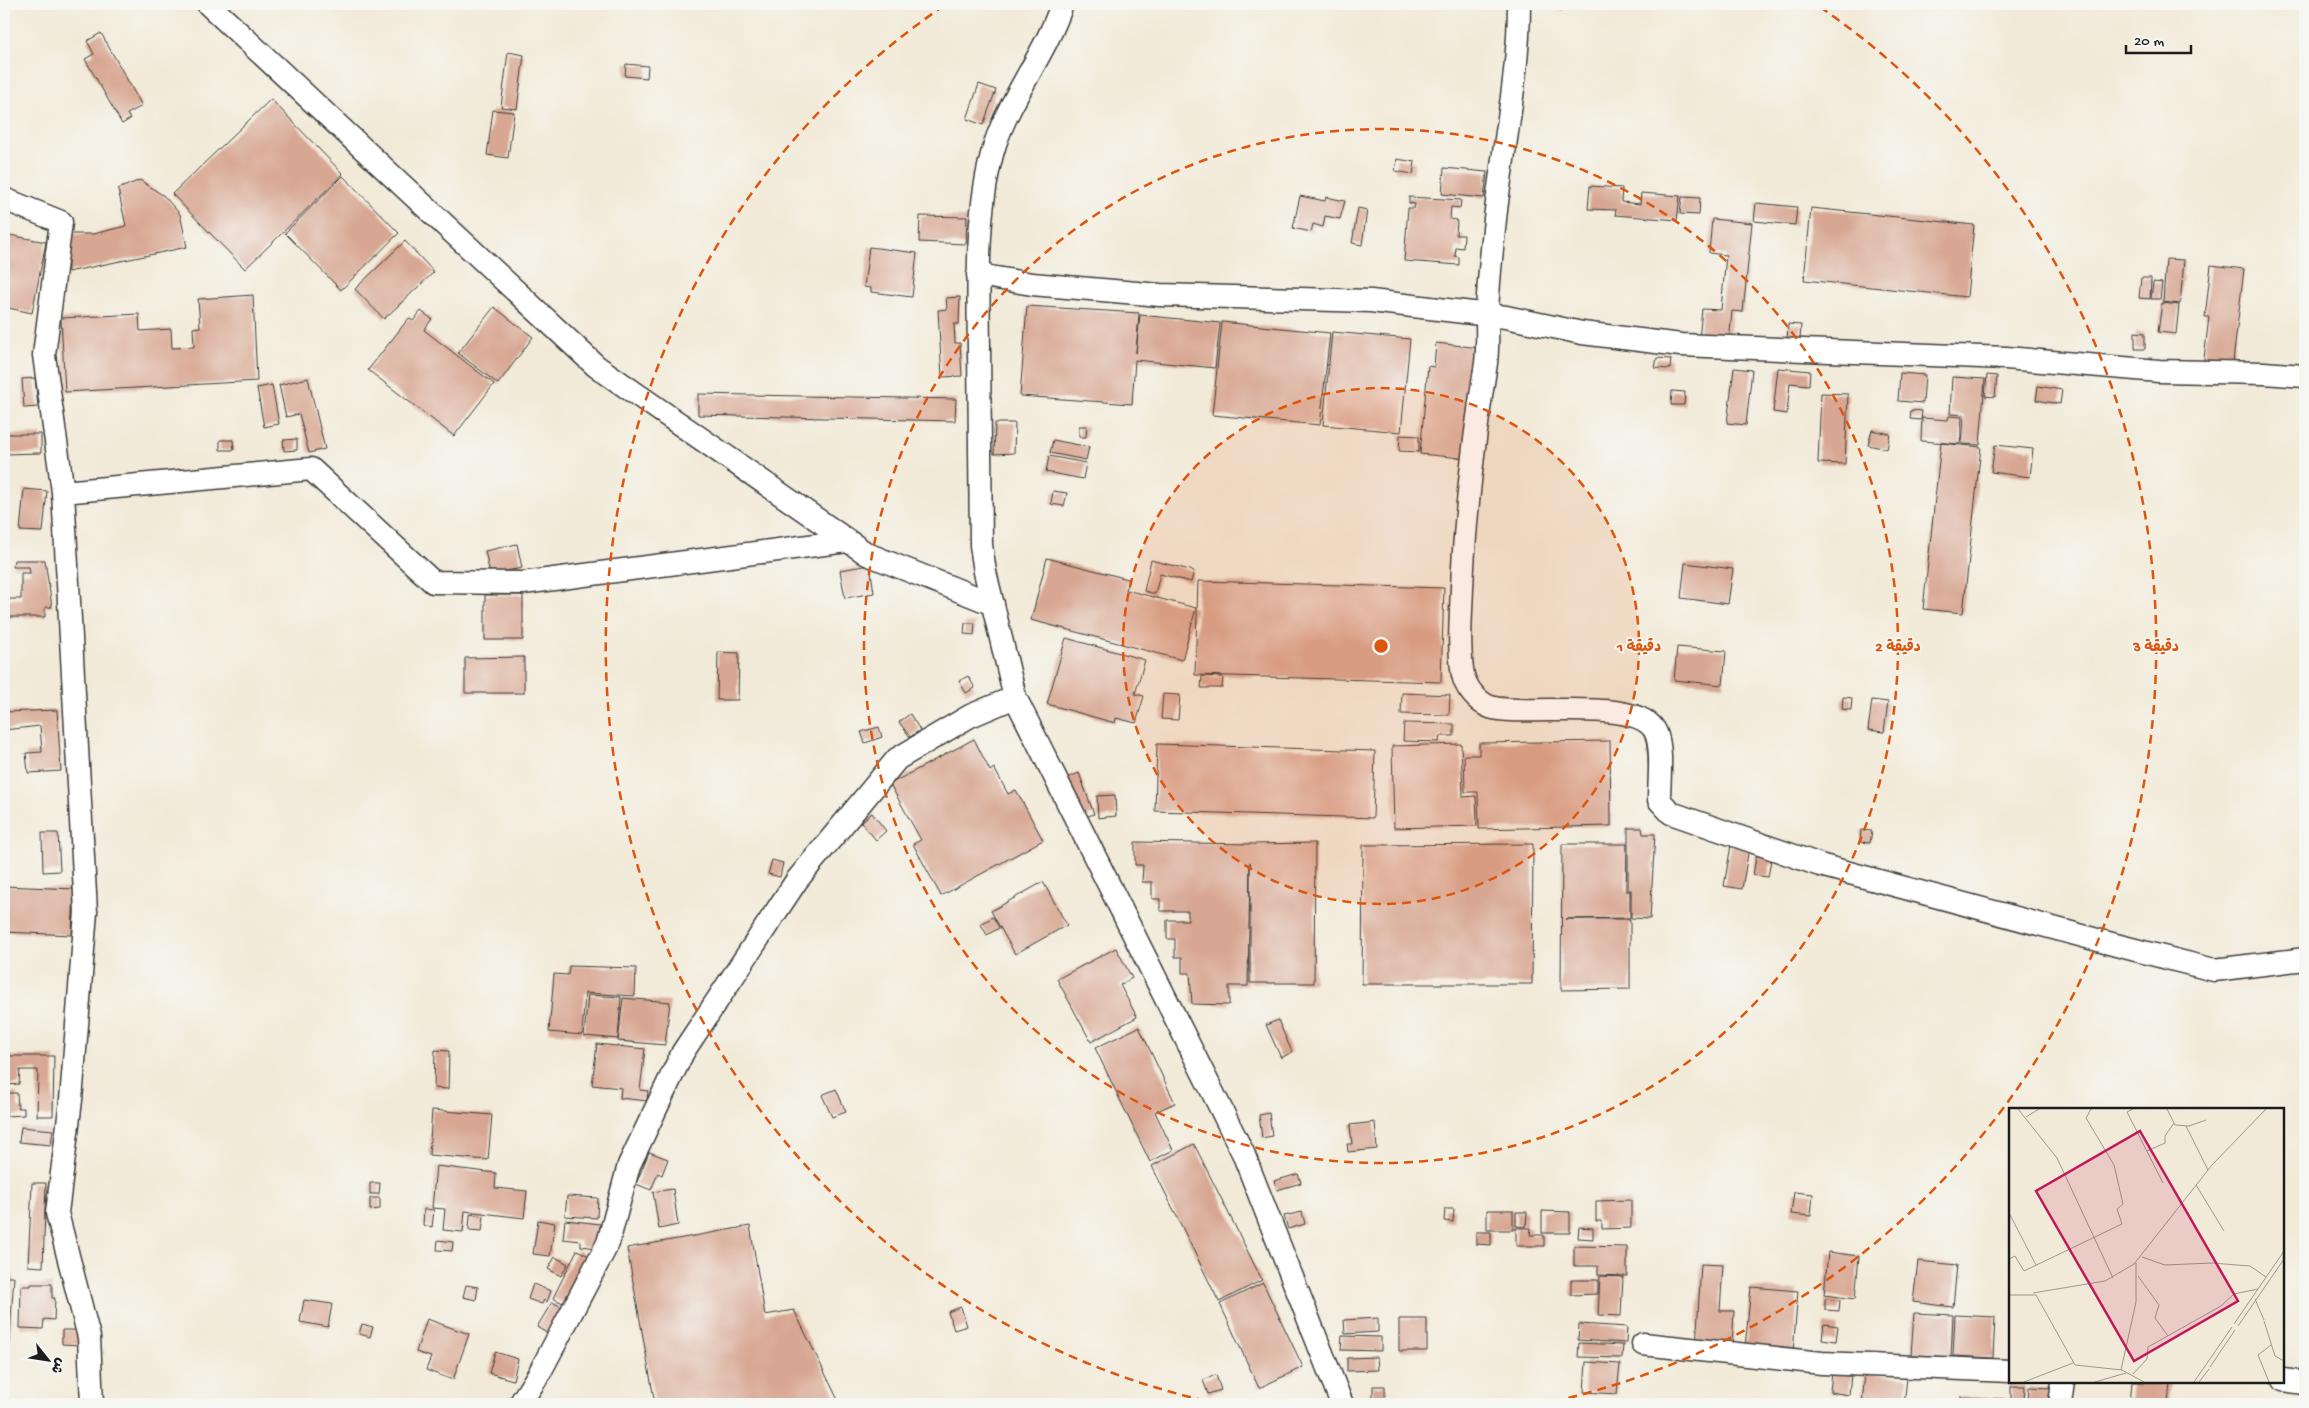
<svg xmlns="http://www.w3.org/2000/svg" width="2309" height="1408" font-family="'Gochi Hand','Playpen Sans Arabic',sans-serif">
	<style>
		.building { fill: #d8a793 }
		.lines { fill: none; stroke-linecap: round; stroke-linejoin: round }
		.minor-casing { stroke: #3c3b38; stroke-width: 25 }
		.minor { stroke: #fff; stroke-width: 22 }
		.ring { fill: none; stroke: #de560d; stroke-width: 2.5; stroke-dasharray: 9 6 }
		.inset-road { fill: none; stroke: #9c988d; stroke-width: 1 }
		.view { fill: #c2185b; fill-opacity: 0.15; stroke: #c2185b; stroke-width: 2.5 }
		.inset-edge { fill: none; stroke: #1c1c1c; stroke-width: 2.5 }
		.centre { fill: #de560d; stroke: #f6f6f2; stroke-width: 2.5 }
		.ring-label { font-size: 15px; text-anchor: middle; font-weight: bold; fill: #de560d; stroke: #f6f6f2; stroke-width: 4; stroke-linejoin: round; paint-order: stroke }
	</style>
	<rect width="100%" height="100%" fill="#f6f6f2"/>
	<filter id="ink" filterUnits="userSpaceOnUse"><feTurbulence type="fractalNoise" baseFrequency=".02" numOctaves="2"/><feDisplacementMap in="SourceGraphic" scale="10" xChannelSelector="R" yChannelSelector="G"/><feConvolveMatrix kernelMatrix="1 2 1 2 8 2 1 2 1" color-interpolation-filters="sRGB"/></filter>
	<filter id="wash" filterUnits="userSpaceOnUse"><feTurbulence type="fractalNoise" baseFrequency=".0096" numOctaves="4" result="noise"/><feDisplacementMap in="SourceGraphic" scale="20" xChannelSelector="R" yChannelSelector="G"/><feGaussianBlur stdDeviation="1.12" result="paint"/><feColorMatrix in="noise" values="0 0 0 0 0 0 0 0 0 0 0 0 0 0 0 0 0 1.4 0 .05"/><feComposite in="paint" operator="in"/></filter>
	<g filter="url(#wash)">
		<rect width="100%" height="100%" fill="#f2ead8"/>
		<g id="blocks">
			<path class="building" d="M1548,4H1562V10L1547,8Z
				M101,33L142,106L127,114L130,119L122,124L85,59L94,54L87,41Z
				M508,52L524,55L517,109L501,107Z
				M626,64L648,66L647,78L625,76Z
				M979,84L996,90L983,125L967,119Z
				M271,99L343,174L245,269L172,194Z
				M493,110L514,112L508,158L487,155Z
				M1397,159L1415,162L1413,174L1395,171Z
				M1444,168L1487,172L1484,198L1442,194Z
				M343,176L399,233L341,290L285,233Z
				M140,180L164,196L180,214L187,247L68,272L67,234H93L126,226L118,189Z
				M1590,186L1622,188L1621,202L1640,204L1641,193L1680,196L1677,220L1615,215L1616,210L1588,209Z
				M1300,196L1325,201L1326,197L1345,201L1340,219L1325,216L1323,227L1313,224L1311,232L1293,228Z
				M1409,197L1461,200L1460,208L1451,207L1450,219L1457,220L1456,235H1464L1463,248L1456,247L1455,256L1459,257V265L1404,261L1408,208H1414L1415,204L1409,203Z
				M1682,197L1700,198L1699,215L1680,214Z
				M1756,203L1797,207L1795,225L1754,221Z
				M1358,208L1367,210L1362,245L1352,243Z
				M1811,208L1974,225L1967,297L1804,280Z
				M920,216L967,217L966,244L919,242Z
				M1712,219L1752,223L1743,312L1732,311L1729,343L1699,340L1702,309L1721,310L1726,255L1709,253Z
				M4,234L46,242L32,313L4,307Z
				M405,241L434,272L384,319L355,289Z
				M869,247L917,253L912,297L871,292V288L864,287Z
				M2166,259L2184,260L2180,304L2163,302Z
				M2211,265L2244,269L2232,370L2203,367L2209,317H2205Z
				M2141,278H2151L2150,299L2139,298Z
				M2153,282L2162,283L2160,299H2151Z
				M253,295L257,381L65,392L61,318L139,314L140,331L171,329L172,348L194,347L193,328L200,327L198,299Z
				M960,297L959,324H954L955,343H960L962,376L942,377L938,310L947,309L946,298Z
				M2162,303L2179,305L2176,334L2158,332Z
				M1027,306L1139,313L1136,353L1140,315L1220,323L1215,368L1135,360L1132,404L1020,396Z
				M494,307L533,337L498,384L458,353Z
				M421,311L432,319L424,330L494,384L454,436L368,370L409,318L413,321Z
				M1222,322L1330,333L1320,425L1212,415Z
				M1788,324L1801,325L1800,340H1787Z
				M1332,332L1410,339L1401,432L1323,425Z
				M2135,332L2145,333V349H2135Z
				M1436,343L1480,348L1472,459L1420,454L1428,366L1434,367Z
				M1657,358L1671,359L1670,369L1655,368Z
				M1734,368L1752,370L1746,425L1727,423Z
				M1778,368L1810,371L1809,385L1790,383L1787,414L1773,412Z
				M1900,373L1925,375L1923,403L1898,401Z
				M1987,375L1997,376L1995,397L1985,396Z
				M1952,377L1985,379L1980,445L1962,444L1964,415L1950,414Z
				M35,378L38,407L24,408L22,379Z
				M308,378L325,449L309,453L299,414L286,417L279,385Z
				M272,385L279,424L264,427L257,388Z
				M2038,386L2062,390L2060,404L2036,400Z
				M1672,391L1685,392L1684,405H1671Z
				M1821,393L1848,394L1845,464L1818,463Z
				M698,394L956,399L955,421L698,415Z
				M1911,410L1922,411L1921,420L1910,419Z
				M1949,416L1962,417L1960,444L1921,441L1922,418L1948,420Z
				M995,423H1015L1014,453L994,454Z
				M1079,426H1087L1086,437H1079Z
				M1872,430L1890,434L1887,449L1868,445Z
				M4,434H41V453L4,454Z
				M1400,435L1419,436V452L1399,451Z
				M297,439V450L284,451L283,440Z
				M220,440H233L234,450H220Z
				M1053,440L1089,447L1086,460L1050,453Z
				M1941,443L1981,447L1963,613L1923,609Z
				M1995,445L2033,449L2030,477L1991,472Z
				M1049,456L1086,463L1083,479L1046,472Z
				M24,489L47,491L43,532L20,531Z
				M1053,491L1067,493L1064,506L1051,504Z
				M517,544L522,568L490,574L485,551Z
				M1047,558L1128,579L1126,590L1196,608L1182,660L1031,620Z
				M14,560H45L52,607H45V617H4V599H21V573H30L29,567H13Z
				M1151,560L1194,571L1191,582L1160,574L1155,594L1144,591Z
				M1685,563L1733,569L1728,604L1681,598Z
				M870,565L874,593L845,598L840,570Z
				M1198,581L1444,588L1441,682L1195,675Z
				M485,595H523V640H485Z
				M965,623H975L974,635L964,634Z
				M1066,638L1145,660L1135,694L1144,696L1136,723L1116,718L1115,723L1047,704Z
				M1677,647L1726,651L1723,685L1674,680Z
				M718,652L739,653L738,700H717Z
				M524,657V693H465V658Z
				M968,676L975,688L966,693L959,681Z
				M1202,676L1223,677L1222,688H1201Z
				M1402,693L1450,695L1449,715L1401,714Z
				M1163,694L1180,695L1178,720L1161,719Z
				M1843,697L1852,698L1851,710L1842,709Z
				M1872,700L1888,702L1884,732L1868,730Z
				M57,710L61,771L28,773L26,753L42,752L40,726L4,730V712Z
				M910,714L920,730L910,737L899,722Z
				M1404,723L1454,724V736H1440L1439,742L1403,741Z
				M879,727L882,737L865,743L861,732Z
				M974,739L990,771L994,768L1008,794L1016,790L1043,840L941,896L913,844L921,840L890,784Z
				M1610,741L1611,826L1479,829L1478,792H1465L1464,755H1479V743Z
				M1157,744L1375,751L1373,818L1155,811Z
				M1461,744L1463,797L1476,796L1477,826L1394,828L1392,746Z
				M1079,773L1094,814L1080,819L1066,778Z
				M1115,795L1116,816L1098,818L1097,796Z
				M872,813L886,831L876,840L861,822Z
				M1628,828H1642L1643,834H1655L1650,919L1631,918V890H1628Z
				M1861,830L1872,831L1870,843L1860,842Z
				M42,833H58L60,871L43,872Z
				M1135,842L1251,844L1315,843L1314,983H1250V862L1248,986H1229V1005L1192,1004L1190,973H1182V957H1175V939H1167V920H1188V911H1160V899H1152V882H1142L1143,865H1135Z
				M1533,844L1532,984H1362L1363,845Z
				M1562,844H1627L1626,891H1630V918L1566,919H1630V989L1561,990Z
				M1731,845L1749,848L1742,889L1724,886Z
				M1757,852L1772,854L1768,877L1753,875Z
				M772,860L783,863L780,877L768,874Z
				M1043,882L1067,925L1015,954L991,911Z
				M4,886L74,889L72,935L4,932Z
				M993,917L999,928L987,935L981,924Z
				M1116,948L1132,978L1120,985L1137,1017L1091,1042L1057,979Z
				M569,966L636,968L635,996L585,993L582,1035L549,1032L554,974L568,975Z
				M588,995L621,997L618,1039L584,1036Z
				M623,998L670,1002L665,1045L618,1041Z
				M1278,1020L1292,1052L1281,1058L1266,1025Z
				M1139,1027L1175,1103L1155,1112L1173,1150L1150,1162L1095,1048Z
				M597,1044L645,1049L640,1090L648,1091L647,1101L620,1098L621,1088L592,1085Z
				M435,1050L449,1051L448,1089L434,1088Z
				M7,1056H54L53,1116H37L38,1070H20L19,1084L7,1085Z
				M836,1089L846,1112L832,1117L822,1095Z
				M6,1093H17L18,1108H24V1115L6,1116Z
				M432,1110L492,1115L488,1160L429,1155Z
				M1269,1113L1272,1136L1262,1138L1259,1115Z
				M1375,1122L1377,1149L1348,1152L1347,1144H1352L1350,1125Z
				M21,1127L53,1130L51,1145L19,1142Z
				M1194,1144L1262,1280L1219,1302L1152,1166Z
				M649,1152L668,1159L662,1175L658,1173L651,1190L636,1184Z
				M436,1166L496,1173L495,1188L527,1191L524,1218L465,1211L463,1232L443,1230L445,1209L432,1208Z
				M1298,1174L1301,1183L1277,1190L1274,1181Z
				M32,1183H46L43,1267L28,1266Z
				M370,1183H380L379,1194H370Z
				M673,1189L678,1225L659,1229L653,1192Z
				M1794,1192L1813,1194L1811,1216L1791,1214Z
				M567,1196L598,1198L597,1218L565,1216Z
				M370,1198H380V1209L370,1210Z
				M1631,1200V1228L1602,1229V1221H1596V1201Z
				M424,1209L434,1210L432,1227L423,1225Z
				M1445,1209H1454L1453,1222L1444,1221Z
				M1487,1210H1513V1230H1487Z
				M1542,1211L1570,1212V1233H1542Z
				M1302,1212L1305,1224L1288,1229L1284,1216Z
				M1516,1212H1527L1526,1227L1516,1226Z
				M470,1214L484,1216L482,1231L469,1230Z
				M538,1220L555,1223L550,1256L533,1254Z
				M565,1220L600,1224L598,1248L581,1246V1241L563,1239Z
				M750,1226L765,1315L794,1310L840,1404H655L627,1248Z
				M1579,1227L1593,1228V1239L1578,1238Z
				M1516,1228H1531L1530,1235H1544V1246H1516Z
				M1476,1232H1491V1245L1476,1244Z
				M438,1240L453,1242L452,1251L437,1250Z
				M1574,1246L1627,1247V1276L1598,1275V1266H1574Z
				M577,1250L591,1257L567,1305L553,1298Z
				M1828,1252L1859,1256L1855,1299L1824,1295Z
				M555,1257L568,1264L561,1276L548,1269Z
				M1918,1261L1957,1265L1953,1307L1913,1302Z
				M1701,1264L1723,1265L1720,1311H1734L1732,1349L1696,1347Z
				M1600,1276L1623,1277L1621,1316L1598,1315Z
				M4,1277H14L9,1346H4Z
				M1571,1280H1598V1294L1571,1295Z
				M1263,1283L1303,1367L1259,1388L1220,1304Z
				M31,1284H52V1298H55L54,1320L44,1319L43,1329L20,1328L21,1286H31Z
				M533,1284L551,1291L547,1302L544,1300L542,1304L528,1299Z
				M466,1285L478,1287L476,1300L463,1297Z
				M1751,1287L1798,1291L1793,1353L1745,1348Z
				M1825,1299L1840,1300L1839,1311L1825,1310Z
				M304,1300L332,1304L328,1327L300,1322Z
				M552,1302L565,1309L550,1335L537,1327Z
				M961,1307L967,1326L954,1330L948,1312Z
				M1914,1313L1953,1315L1951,1357L1911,1355Z
				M1955,1315L1995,1317L1993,1358L1953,1356Z
				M1378,1318V1332L1345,1334L1344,1320Z
				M427,1319L469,1334L453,1380L426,1370L431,1357L416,1352Z
				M1399,1319H1427V1351H1399Z
				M362,1324L373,1327L370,1337L359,1334Z
				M1579,1324L1627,1327L1626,1343L1578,1340Z
				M1824,1324L1838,1326L1836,1341L1822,1339Z
				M62,1330H80V1345L62,1344Z
				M1342,1336L1381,1337V1351L1341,1350Z
				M1579,1343L1623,1345L1622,1358L1578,1357Z
				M495,1352L518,1359L513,1380L489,1373Z
				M1377,1357L1378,1370L1347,1371V1358Z
				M1586,1362L1620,1364L1617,1394L1584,1392Z
				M1832,1372L1851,1374L1849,1395L1830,1392Z
				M1865,1373L1907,1378L1904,1404H1862Z
				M1216,1375L1221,1390L1208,1394L1203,1380Z
				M2132,1382H2170L2168,1404H2130Z
				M1373,1386H1385V1400H1373Z
				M2011,1386H2025L2024,1401L2011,1400Z
				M2029,1387L2051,1388V1402H2028Z
				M1961,1397L2004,1399L2003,1404H1960Z"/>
		</g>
	</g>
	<g filter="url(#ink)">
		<use href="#blocks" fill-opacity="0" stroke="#3c3b38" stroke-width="1"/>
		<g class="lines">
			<g class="minor-casing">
				<path id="minor" d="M208,4L596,366L867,554L993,604
					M1062,4C1046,53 1012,94 995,144C976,204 978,285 979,348C980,413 980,479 981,545L985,572L1015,697L1243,1153L1342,1404
					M1519,4C1519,76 1503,147 1495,219C1492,251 1488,283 1487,315C1487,332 1488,347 1486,363C1474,438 1465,512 1462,588C1461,616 1458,647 1463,675C1466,688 1477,702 1490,707C1524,718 1641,695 1656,733C1663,750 1659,781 1659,800L1671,813L1820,865L2116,945L2214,970L2305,959
					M4,199L61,222L44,355L63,492L86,912L71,1100L57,1213L89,1337L92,1404
					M978,275L1032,284L1160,295L1371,301L1506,317L1582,333L1681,345L2006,358L2159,371L2264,373L2305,376
					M63,492L311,469L433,582L523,583L847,541
					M1643,1344L1822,1363L2010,1371
					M2283,1380L2305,1383
					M520,1404L540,1372L608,1243L629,1165L683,1052L797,880L897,759L970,716L1015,697
					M2060,1404L2063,1382"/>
			</g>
			<use href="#minor" class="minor"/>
		</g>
	</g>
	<circle cx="1381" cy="646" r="258" fill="#de560d" fill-opacity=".12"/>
	<g class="ring">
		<circle cx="1381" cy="646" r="258"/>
		<circle cx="1381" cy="646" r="517"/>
		<path d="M1220 1404A775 775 0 0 1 942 7M1820 7A775 775 0 0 1 1542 1404"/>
	</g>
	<g transform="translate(2009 1108)">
		<rect width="275" height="275" fill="#f2ead8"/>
		<path class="inset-road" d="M9,1L48,50L104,170M124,1L118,4L154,75M158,1L166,17L180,18L197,12M17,9L30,1M177,18L199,62M138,43L156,35V28L165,15M187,77L215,123M0,105L27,157M133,149L156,157L203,155L241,158L257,169M0,151L6,148L15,163L113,116L108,101L114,96L105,57L77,10L82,1M129,168L150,197L146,210L159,228M24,185L96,173L125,156L203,57L257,1M0,187H27L66,257L113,262L135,274M246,191L255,212M255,213L266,248L275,253M225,216L275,143M229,218L275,151M201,259L226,222M112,262L127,194V155M124,266L138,251L139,239L212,198L225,186L249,181M15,274L64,255M86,274L117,265M185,274L223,219M190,274L200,261M260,274L249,247L262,237"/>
		<path class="view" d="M131,23L229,193L125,253L27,83Z"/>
		<rect width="275" height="275" class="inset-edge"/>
	</g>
	<circle cx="1381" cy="646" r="8" class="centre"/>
	<g class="ring-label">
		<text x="1639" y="651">1 دقيقة</text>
		<text x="1898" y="651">2 دقيقة</text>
		<text x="2156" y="651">3 دقيقة</text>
	</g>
	<rect width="2309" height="1408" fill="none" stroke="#f6f6f2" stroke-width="20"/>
	<g transform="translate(48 1360) rotate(120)" stroke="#f6f6f2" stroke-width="4" paint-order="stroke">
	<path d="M0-4L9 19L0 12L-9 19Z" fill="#1c1c1c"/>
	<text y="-8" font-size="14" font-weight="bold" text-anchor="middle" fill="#1c1c1c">ش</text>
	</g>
	<path d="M2126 45v8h65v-8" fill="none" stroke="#1c1c1c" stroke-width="2.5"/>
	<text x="2134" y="45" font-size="15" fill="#1c1c1c" stroke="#f6f6f2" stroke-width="4" paint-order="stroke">20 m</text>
</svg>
